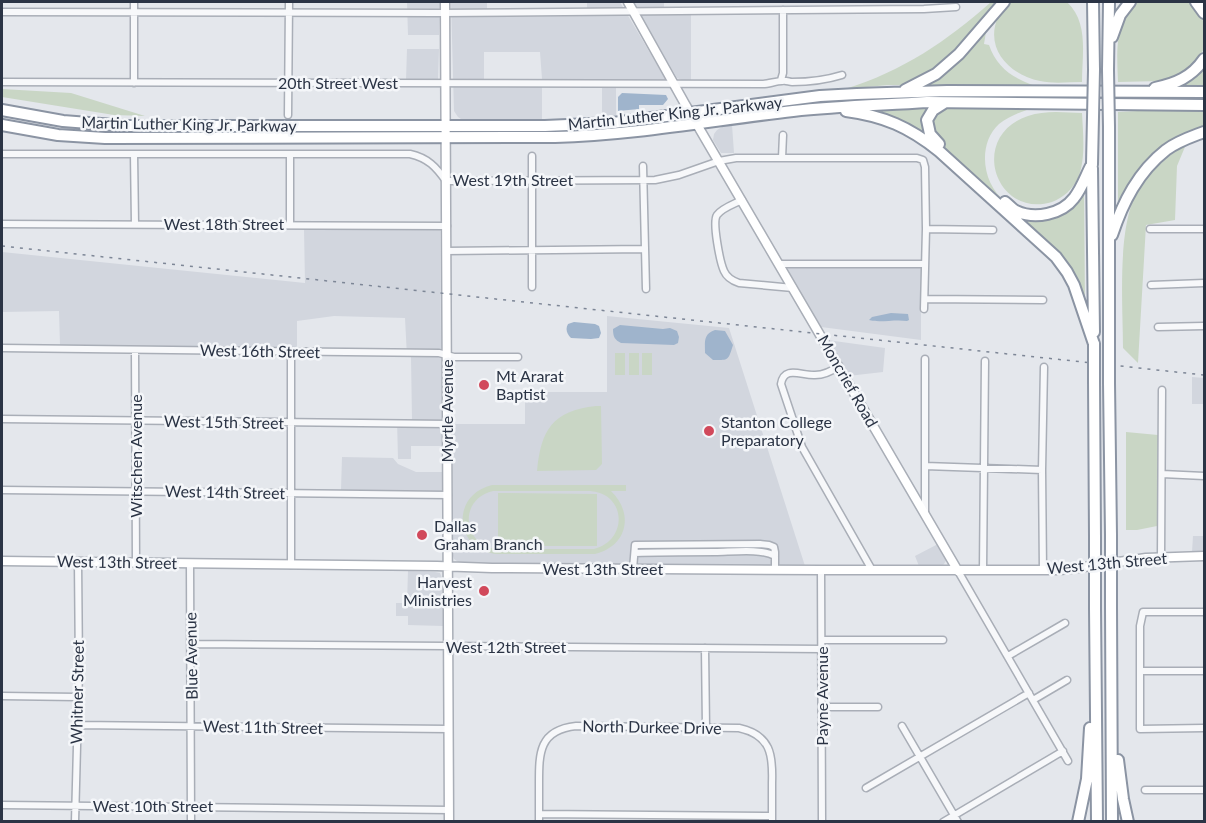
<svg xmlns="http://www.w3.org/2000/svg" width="1206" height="823" font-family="Lato,sans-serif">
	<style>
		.built { fill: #d2d6de; fill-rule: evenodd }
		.green { fill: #c9d6c5; fill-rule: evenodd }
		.water { fill: #9fb4cc }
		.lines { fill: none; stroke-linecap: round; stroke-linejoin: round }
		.street-casing { stroke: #a9aeb7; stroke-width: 9 }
		.secondary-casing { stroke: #a9aeb7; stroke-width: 11 }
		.highway-casing { stroke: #8b94a3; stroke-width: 14 }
		.street { stroke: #f7f8fa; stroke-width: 6 }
		.secondary { stroke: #fff; stroke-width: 8 }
		.highway { stroke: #fff; stroke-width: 10 }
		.rail { stroke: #7d8696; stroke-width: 1.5; stroke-dasharray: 3 6; stroke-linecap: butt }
		.highway-bridge-casing { stroke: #8b94a3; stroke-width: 14; stroke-linecap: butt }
		.highway-bridge { stroke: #fff; stroke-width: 10 }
		.poi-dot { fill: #d1495b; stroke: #f4f6f9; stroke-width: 2 }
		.labels { text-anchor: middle; stroke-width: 5; stroke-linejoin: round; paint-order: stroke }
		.street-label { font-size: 16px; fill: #2b3445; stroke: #f4f6f9 }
		.poi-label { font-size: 16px; fill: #2b3445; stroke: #f4f6f9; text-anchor: start }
	</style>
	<rect width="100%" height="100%" fill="#e4e7ec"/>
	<path class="built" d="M407,2H440L439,35H408Z
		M451,2H487V17L587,16V2H620L666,80H616V116L602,117V80L542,79V120L461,119L458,117L454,111ZM484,52H540L542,79H484Z
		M633,2H664V14H691V80H682L677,78Z
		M407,49H439L438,80H406Z
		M732,125L734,153H721L713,140L714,134L717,130L722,127Z
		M304,229H440L442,446H411V459H398L397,420H412L411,357H407L405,318L334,316L297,321V349L60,345L59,311L2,312V252L305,283Z
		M782,265L921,266V340L821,327Z
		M607,316L729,328L805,566L508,565L460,563L454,559L453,556V424H525V392H607Z
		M827,340L885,348L883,372L848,376Z
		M1192,377L1204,378V404H1192Z
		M342,457L393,458L398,464L416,472H442V491L341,490Z
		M1193,536H1204V551L1192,552Z
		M938,544L947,559L944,564L942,566H919L915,556Z
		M408,571L435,572L440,573L442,578L443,626L408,625V616H396V603H407Z"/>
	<path class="green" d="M991,2H998L988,20L984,44L989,45C997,68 1013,78 1035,86L888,85L845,89C903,71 947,41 991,2Z
		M1009,2H1067C1089,23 1082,54 1082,82C1068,82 1054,84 1040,81C1010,75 984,49 998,17C1000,11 1005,6 1009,2Z
		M1136,2H1190L1201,15L1204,24V48L1198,62L1182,75L1161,81L1118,82C1117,56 1114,21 1136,2Z
		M1204,62V86H1178Z
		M2,89L71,93L145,116L114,115L2,97Z
		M909,108H1032C1021,112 1009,116 999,124C977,144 982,185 1006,202C1012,206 1024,210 1032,211C1036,212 1041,210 1045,209C1050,208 1059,208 1063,205C1071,199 1077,188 1084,180L1085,306L1073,276L946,152L866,110Z
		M1157,110H1204V128L1131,182L1126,189L1118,212V112Z
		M1056,112L1082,113C1083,134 1086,159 1078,178C1073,189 1063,198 1052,202C995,219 968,136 1028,116C1037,113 1046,112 1056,112Z
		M1187,142L1177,166L1175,220L1146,225L1138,363L1123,348C1123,305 1116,222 1140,187C1152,169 1170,155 1187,142Z
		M615,353H625V375H615Z
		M629,353H639V375H629Z
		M642,353H652V375H642Z
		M596,406H601L602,464L596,470L537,471C541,430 552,411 596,406Z
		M1126,432L1158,435L1157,526L1137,530H1126Z
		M492,485H626V491H611C634,513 628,546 595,554H498C454,551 450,495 492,485ZM493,491H590C626,493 629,540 594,549H498C462,546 458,499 493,491Z
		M498,493L597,494V546H498Z"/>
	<path class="water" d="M622,93L666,95L668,99L663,105H639V109L618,111V97Z
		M891,313L908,314L909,320L907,321C895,319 879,323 869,320L872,317Z
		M574,322L595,324L599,326L601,333L599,338L591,339L571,338C567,334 565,329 568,324Z
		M620,325L663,329L670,328L677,331L679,337L678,343L674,345L621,343C615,340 613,337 613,329Z
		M715,330L725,331L733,345C728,361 729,360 713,360L705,353C705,342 703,334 715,330Z"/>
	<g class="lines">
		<g class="street-casing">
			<path id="street" d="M134,2V83
				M2,12L439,13L924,9L956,7
				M781,80L783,73V10
				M2,82L763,84C769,84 776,81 782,81C786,80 789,82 792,82C809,82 826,80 842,75
				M288,115L289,2
				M2,154H410C428,158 436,167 446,181H454L655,180L679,175L719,161L736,158H917L923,160L925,167L926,229L924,309
				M134,154L135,224
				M290,154V224
				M532,156V287
				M782,158L783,135
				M643,166L646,289
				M742,200C734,204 722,208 717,215C712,222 720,262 724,271C727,278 733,281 739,283L793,288
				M2,224L447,226
				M926,229L993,230
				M1150,229H1204
				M446,251L645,249
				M779,264H925
				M1151,285L1204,283
				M925,299L1043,300
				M1158,327L1204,326
				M2,348L439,353L454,357H518
				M135,350L136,563
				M291,352V565
				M925,359V514
				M839,366C832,371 824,375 815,375C802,376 784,365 781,384L802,447L872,570
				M2,419L447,424
				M925,466L1042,470
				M1162,474L1204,476
				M2,490L448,495
				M635,553C661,552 688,552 715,552C731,552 761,548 775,556
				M1161,557L1162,390
				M190,563L191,822
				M633,569L635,545L760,544L769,545L774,547L775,552V570
				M821,570L822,822
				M983,570L985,361
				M1043,570L1042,470L1044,367
				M958,571L1068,761
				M1204,612H1143L1140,626V729L1204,728
				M822,640H943
				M191,644L822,649
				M705,648L706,728
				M1008,656L1065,623
				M1140,671H1204
				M2,696L77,697
				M1033,700L1067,680
				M822,707H878
				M77,725L448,729
				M902,726L958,822
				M866,788L1029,693
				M1145,790H1204
				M2,805L449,810
				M539,814L772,816
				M75,822L79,671L78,562
				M539,822C539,809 539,796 539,783C539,753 539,730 576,726L739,728C771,735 773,755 772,783C772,796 772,809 772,822
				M943,822L1063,751"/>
		</g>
		<g class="secondary-casing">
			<path id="secondary" d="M445,2L449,822
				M628,2L685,104L958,571
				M2,561L437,566L492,568L821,570H1060L1077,568L1146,558L1204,556"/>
		</g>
		<g class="highway-casing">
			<path id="highway" d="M1093,2L1094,70
				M1196,2L1204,13
				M1112,37L1120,15L1130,2
				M1108,70L1109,2
				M1155,88C1175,84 1192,77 1204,59
				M905,90L936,74L959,54L1004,2
				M2,110L63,121L127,126H545L613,123L820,96L857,94L947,91L1204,92
				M846,111C884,116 909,127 939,151L1056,257L1067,272L1074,285L1094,344
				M2,125L58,135L105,138L555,137C635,135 714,120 793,111C838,106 882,105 927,102L1204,105
				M1109,127V346
				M939,144L930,134L927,120L933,110L944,103
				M1092,168L1094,332
				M1005,202C1009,205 1012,209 1016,211C1035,220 1062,214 1074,198C1082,188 1086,175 1092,164
				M1112,235C1123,202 1138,172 1166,150C1178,141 1191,137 1204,132
				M1094,380L1095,537
				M1109,383L1111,535
				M1111,606L1112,822
				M1095,608L1097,822
				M1118,760L1123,799L1128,822
				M1078,822L1087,779L1090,728"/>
		</g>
		<use href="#street" class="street"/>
		<use href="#secondary" class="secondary"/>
		<use href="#highway" class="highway"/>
		<path class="rail" d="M2,246L1204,375"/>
		<g class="highway-bridge-casing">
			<path id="highway-bridge" d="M1108,70L1109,127
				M1092,164L1094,70
				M1094,344V380
				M1109,346V383
				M1111,535V606
				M1095,537V608"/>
		</g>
		<use href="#highway-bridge" class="highway-bridge"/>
	</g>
	<g class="poi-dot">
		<circle cx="484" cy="385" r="6"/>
		<circle cx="709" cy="431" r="6"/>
		<circle cx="422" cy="535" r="6"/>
		<circle cx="484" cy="591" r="6"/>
	</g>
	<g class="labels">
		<g class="street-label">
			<text x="338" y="89">20th Street West</text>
			<text transform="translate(675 113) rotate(-6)" y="6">Martin Luther King Jr. Parkway</text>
			<text transform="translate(189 124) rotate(1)" y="6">Martin Luther King Jr. Parkway</text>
			<text x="513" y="186">West 19th Street</text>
			<text x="224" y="230">West 18th Street</text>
			<text transform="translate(260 351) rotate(1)" y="6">West 16th Street</text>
			<text transform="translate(848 381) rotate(60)" y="6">Moncrief Road</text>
			<text transform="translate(447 411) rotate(-90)" y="6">Myrtle Avenue</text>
			<text transform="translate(224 422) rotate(1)" y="6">West 15th Street</text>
			<text transform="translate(136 456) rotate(-90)" y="6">Witschen Avenue</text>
			<text transform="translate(225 492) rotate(1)" y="6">West 14th Street</text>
			<text transform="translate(117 562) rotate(1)" y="6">West 13th Street</text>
			<text transform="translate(1107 563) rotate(-5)" y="6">West 13th Street</text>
			<text x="603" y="575">West 13th Street</text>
			<text x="506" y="653">West 12th Street</text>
			<text transform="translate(191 656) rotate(-91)" y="6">Blue Avenue</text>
			<text transform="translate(77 692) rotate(-89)" y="6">Whitner Street</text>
			<text transform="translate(822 696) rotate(-90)" y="6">Payne Avenue</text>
			<text transform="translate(263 727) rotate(1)" y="6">West 11th Street</text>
			<text transform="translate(652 727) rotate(1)" y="6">North Durkee Drive</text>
			<text x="153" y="812">West 10th Street</text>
		</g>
		<g class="poi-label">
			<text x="496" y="382">Mt Ararat<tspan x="496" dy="18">Baptist</tspan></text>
			<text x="721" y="428">Stanton College<tspan x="721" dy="18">Preparatory</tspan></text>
			<text x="434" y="532">Dallas<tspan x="434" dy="18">Graham Branch</tspan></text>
			<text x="472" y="588" text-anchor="end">Harvest<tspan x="472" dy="18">Ministries</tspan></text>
		</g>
	</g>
	<rect width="1206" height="823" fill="none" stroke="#2b3445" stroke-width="6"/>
</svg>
